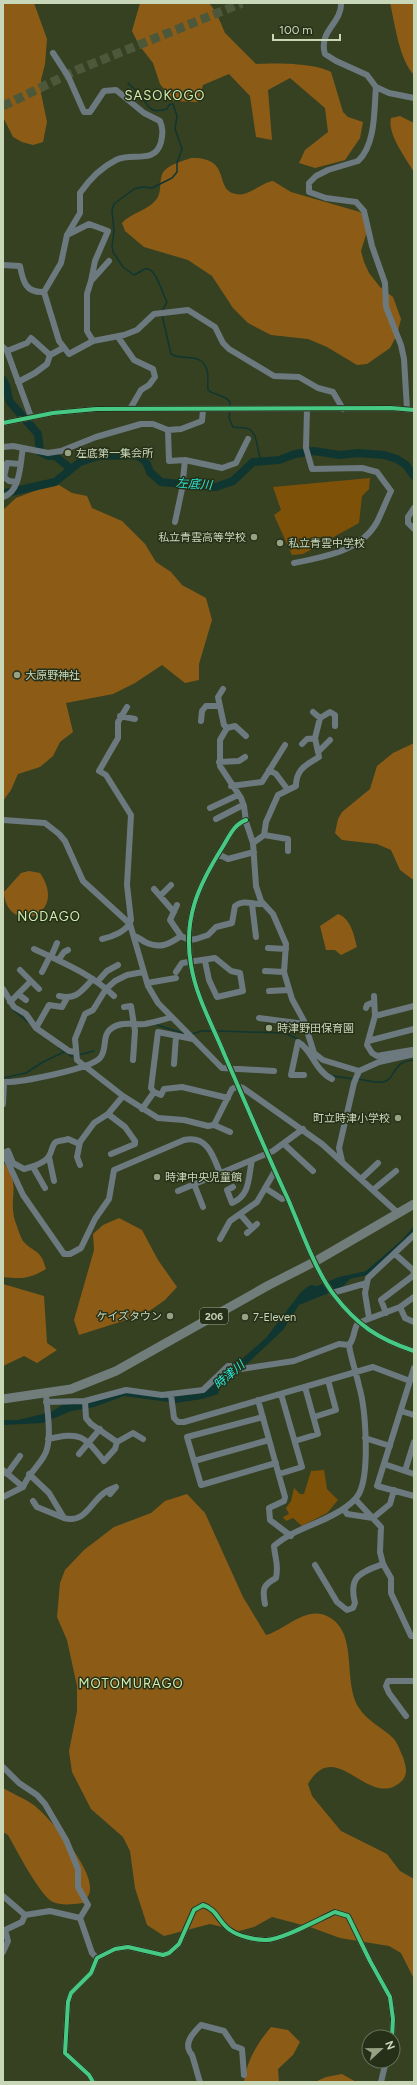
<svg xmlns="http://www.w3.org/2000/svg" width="417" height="2085" font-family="Figtree,'Noto Sans JP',sans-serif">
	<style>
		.green { fill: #7e5109 }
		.forest { fill: #8c5c17 }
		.water { fill: #103631 }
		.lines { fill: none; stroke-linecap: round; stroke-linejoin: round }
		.stream { stroke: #103631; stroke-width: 1.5 }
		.river { stroke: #103631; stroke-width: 8 }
		.highway-tunnel { stroke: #4c5839; stroke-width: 9; stroke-dasharray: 9 4.5; stroke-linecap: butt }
		.minor { stroke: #6c7a80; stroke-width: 6 }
		.highway { stroke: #707d7a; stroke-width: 9 }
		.cycleway-casing { stroke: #263018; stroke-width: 6 }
		.cycleway { stroke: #46c982; stroke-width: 4 }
		.poi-dot { fill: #96a284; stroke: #263018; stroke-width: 1.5 }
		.labels { text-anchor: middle; stroke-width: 3; stroke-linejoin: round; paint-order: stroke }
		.shield { fill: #263018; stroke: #98a589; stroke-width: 1 }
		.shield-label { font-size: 10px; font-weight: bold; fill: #c9d7b9 }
		.poi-label { font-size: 11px; fill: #c9d7b9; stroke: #263018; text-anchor: start }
		.water-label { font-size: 12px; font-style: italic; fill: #26e8db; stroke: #263018 }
		.quarter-label { font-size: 13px; letter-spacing: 1px; fill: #d2eeb0; stroke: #263018 }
	</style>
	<rect width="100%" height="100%" fill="#364122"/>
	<path class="green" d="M370,478L369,489L362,496L359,523L303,554L292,555L274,515L281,510L273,487Z
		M324,1470L327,1489L338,1500L327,1513L302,1526L293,1518L286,1521L283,1517L289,1514L286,1508L291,1501L294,1488L300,1494H304L311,1471Z"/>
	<path class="forest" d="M3,3H34L47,39L45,64L41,80V93L47,122L43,142L33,145L22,142L13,137L3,117Z
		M140,3H209L216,12L225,33L256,64C275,63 315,63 331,72L343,112L348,117L363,122L360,138L345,160L315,168L299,163L305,150L328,132L325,108L290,78L268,90L272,140L256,137L250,96L229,74L203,85L198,102L173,101L160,84L153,63L139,45L132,31Z
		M390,3H414V75C399,59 395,24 390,3Z
		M400,116L414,123V172C406,158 387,134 391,118Z
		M191,158C233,157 213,190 236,194C249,197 260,183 273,181L291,192L360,212L367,217L368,228L361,251L364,262L369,273L380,287L393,297L401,319L397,335L390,348L367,364L357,365L327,347L308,339L271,335L248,323L233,308L212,276L188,260L144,247L125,231L122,223C131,213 146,211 155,201C164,192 157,178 165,170C171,164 183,161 191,158Z
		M59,485L72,493L87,496L92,508L122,521L145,544L156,562L171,572L182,585L206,598L212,620L199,664V680L185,683L162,665L135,683L113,694L66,703L73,732L60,742L53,756L40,767L18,774L11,790L3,801V510L16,498L42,488Z
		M414,743V879H412L400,870L391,850L377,844L342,840L335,833L338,819L342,812L370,789L377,766L393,753Z
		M29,871L40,873C70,917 6,936 4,892L21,873Z
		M338,914C351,919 354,935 357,947L341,955L335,950H326L320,926Z
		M3,1162C22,1185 8,1196 15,1221C17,1226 20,1236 23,1241C34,1254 40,1247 46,1269C30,1279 21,1279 3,1277Z
		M119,1218L142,1230L158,1260L177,1287L165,1300L145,1314L79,1335L74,1320L94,1250L93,1234L103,1225Z
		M3,1284L44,1296L47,1343L57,1350L37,1363L24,1356L3,1366Z
		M187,1494L205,1513L243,1597L266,1635C285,1630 307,1604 329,1617C359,1634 342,1681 359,1708C367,1721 383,1728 393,1738C398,1743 400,1751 403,1757C405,1764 408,1771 404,1778C402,1782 397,1785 393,1787C363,1799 334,1739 308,1784L312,1796L341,1831L387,1854L400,1871L414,1879V1979L401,1953L389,1946L340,1938L310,1927L272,1917L254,1927L239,1931L210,1924L164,1936L147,1925L135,1888L130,1851L123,1837L91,1809L72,1772L69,1751L77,1711V1686L67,1640L57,1617L60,1583L65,1570L84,1550L114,1527L151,1513L165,1501Z
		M3,1788C13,1794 26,1799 35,1806C52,1820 92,1868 90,1889C90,1895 87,1898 83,1903C73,1904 63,1906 53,1902C40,1896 16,1849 8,1835L3,1832Z
		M271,2027L288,2030L300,2042L293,2055L278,2069L279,2082H244C247,2060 257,2044 271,2027Z
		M342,2074L356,2082H315L326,2077Z"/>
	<path class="water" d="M414,1226V1233L367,1275L350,1279L341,1288L299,1305L283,1330L249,1362L220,1386L218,1394L202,1399L176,1403L124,1396L94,1407L71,1411L43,1423L3,1425V1420H18L51,1412L62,1405L94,1400L119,1392L164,1397L198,1394L205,1391L266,1338L301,1292L310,1285L317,1286L339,1277L366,1271L403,1239Z"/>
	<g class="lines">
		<path class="stream" d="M128,83C131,87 137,90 140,94C149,107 149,114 167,109L169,105L173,104L177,116L175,129L182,149L177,163V172L172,178L152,188L143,187L134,189L114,204L112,210L114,231L112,246L113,252L123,267L134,275C137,274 142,270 145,269C156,266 162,294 167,302L162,311
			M162,315L171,354C184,362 201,351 207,370C209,376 207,383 208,390C215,396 224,394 230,402V406
			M230,410L229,418L233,427C237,428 241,427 246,428C258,430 257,451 261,461
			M12,1009L29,1023
			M157,1025L186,1034
			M217,1031L285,1033L298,1039
			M192,1034L202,1031H212
			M301,1041L307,1046
			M59,1048L71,1056H75
			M78,1055L94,1051
			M332,1076L354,1079
			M3,1078L26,1073L43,1062L64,1052
			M358,1079C365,1080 375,1083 383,1082C396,1080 391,1061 414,1060"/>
		<path class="river" d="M3,380C9,388 6,394 10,402L38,434L40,452L48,456H55L71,469
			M6,493L55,482L80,462L99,456L136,455L143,459L147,464L150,472L161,482L203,486L216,487L233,481L253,462L279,460L295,454L314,451L340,455L358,453L384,455L397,459L406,465L414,476"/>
		<path class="highway-tunnel" d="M3,106L77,70L242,3"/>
		<path class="minor" d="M341,3C342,23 318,31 325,54L336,61L367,75L376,87L389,93L414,98
			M376,87C374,109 376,145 358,161L328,170L316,176L309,183V192L326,198L356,202L364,211L372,246L385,283L386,307L401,345L404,359L407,409
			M67,235L89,224L108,231L95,261L91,281
			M3,265L20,266C23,282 26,293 44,292
			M44,292L61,263L67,235L80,213V193C89,180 102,167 116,160C132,152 155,165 161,142C163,133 163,129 160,121L144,113L116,90L104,91L90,112H84L68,76L53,53
			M44,292L59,341L69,354L93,341L124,335L137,330L154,314L188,310L215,327L223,343L229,349L274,376L299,377L318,388L333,392L343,409
			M118,337L134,360L153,369L155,377L149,385L141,390L130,409
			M93,341L87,331V294L91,281L109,261
			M3,347L7,351L31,417
			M7,351L27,343L31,338L50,355
			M18,382L35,373L47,364L50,355L63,348
			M3,423L53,413L96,409L391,408L414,410
			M168,430L169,461L185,460L222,468L236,463L248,439
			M3,447L13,446L48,453L61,451L96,437L141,424H153L168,430L181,429L202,421L203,410
			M17,482L9,481L4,477L7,463L20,464
			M3,497C21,492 20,463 23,448
			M414,508L408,517V523L414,529
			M175,522L182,489L185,460
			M294,563C324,557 361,551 377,522C382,512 386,501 391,491L377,472L362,468L312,469L306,448L307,409
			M223,689L218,697L224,725L227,728L220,740V766L241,798L244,806L246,822L253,843L256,886L261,901L273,914L286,944L284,972L292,999L304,1021L314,1053L323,1060L359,1071
			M313,712L320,718
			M120,716L135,719
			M201,721L202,711L206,706H220
			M227,728L235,726L246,736
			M302,744L307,739L315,738
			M318,752L330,740
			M219,762L239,761L245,757
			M269,770L276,774L288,790
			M231,786L262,782L285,745
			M210,808L238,795
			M216,819L243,805
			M3,820L45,823L59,834L65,841L83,881L130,924L148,986L158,1003L222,1068L274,1071
			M246,820C234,824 229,837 222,848C198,886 183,919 191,965C196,997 213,1026 225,1056C246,1104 266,1152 288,1199C300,1227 316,1272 334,1295C357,1325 378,1339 414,1351
			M264,835L288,839V851
			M253,843L264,835L266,822L278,795L296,786C296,769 306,765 319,757L315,738L320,718L330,712L335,715V726
			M218,854L228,859L254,852
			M154,889L174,912
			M160,896L171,885
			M252,904L256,937
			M177,905L170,920L181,936
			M134,936C139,937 141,940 145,942C160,949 168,945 181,936L189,940L196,939L208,935L216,927L232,923L235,906C244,899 253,905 263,904
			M102,939C112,937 128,931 131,920L127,885L131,815L106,775L99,771L118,738V722L127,707
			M268,948L286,949
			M34,949C62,962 91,974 114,996
			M51,957L57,943
			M59,959L64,952L68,950
			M20,970L39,989
			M265,971L284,972
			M42,972L50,956
			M143,972L127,975L115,981L106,989L93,1010L85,1014L75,1039L77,1060L123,1096L158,1118L184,1120L208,1126L214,1125L232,1089L238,1086L243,1088L322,1144L398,1213
			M176,972L182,963L215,958L231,971L240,973L243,991L217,997L209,980L205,961
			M97,982L107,971L118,965
			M147,983L176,978
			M3,989L14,1007L26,1014L36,1028L69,1051L76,1052
			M269,991L289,990
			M18,994L26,1000
			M59,996C77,1000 81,991 93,979
			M374,996L375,1016
			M10,1002L31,981
			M124,1007L131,1006L135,1031L133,1060
			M366,1008L367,1005L374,1002
			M259,1018L305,1024
			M36,1028L49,1005L62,1007L67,998
			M193,1039L158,1032L151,1088L154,1092L161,1095L164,1089L182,1087L228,1098
			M368,1041L414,1029
			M412,1050L377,1056L372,1053L367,1045L375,1016L414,1006
			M174,1064L176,1036
			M304,1075H291L298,1042C312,1049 314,1070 332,1079
			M3,1082C19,1083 90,1069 100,1058C108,1049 101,1035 112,1028C122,1021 135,1025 145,1024C155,1022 163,1020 172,1017
			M3,1104L4,1082
			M142,1109L154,1092
			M108,1114L125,1127L135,1141V1144L111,1154
			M214,1125L230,1132
			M284,1144L313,1171
			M3,1152L23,1195L64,1254H70L81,1248L95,1219L109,1199L114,1170L184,1140C207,1135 213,1155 220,1173
			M4,1153L8,1151L13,1163L24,1169C32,1167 45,1163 49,1156C52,1152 52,1144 56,1142C60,1140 64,1141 68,1139L77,1143L80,1142L94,1123L108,1114L123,1096
			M49,1157L54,1181
			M342,1161L339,1148L354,1083L359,1071L379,1062L414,1054
			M80,1165L77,1157L80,1142
			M33,1167L45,1188
			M361,1179L378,1163
			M194,1184L203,1207
			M233,1187L227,1190L232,1203C251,1195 248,1177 252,1160
			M265,1188L282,1199L287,1197
			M373,1190L396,1171
			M178,1191L273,1151L303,1129
			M240,1214L252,1228
			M247,1233L257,1224
			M220,1239L230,1221L257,1202L275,1171
			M395,1254L413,1270L414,1274
			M332,1293L367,1283
			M400,1307L405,1318L414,1322
			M386,1313L381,1300L414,1275
			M369,1318L365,1293L368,1278L414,1235
			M414,1368L377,1486L414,1496
			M171,1395L174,1418L178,1422H184L373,1367L410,1381
			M258,1400L285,1497L284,1501L269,1508L270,1520L291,1536
			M85,1401L86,1418L91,1424L117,1442L133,1433L143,1439
			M46,1402L85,1401L126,1390L162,1395L203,1390L228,1366H233L241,1369L294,1361L339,1344L349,1345C355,1338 353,1330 358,1323L400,1307L414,1297
			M401,1411L414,1415
			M263,1417L187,1437L201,1485L276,1463
			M314,1417L336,1410L328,1380
			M365,1438L390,1446
			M48,1439C81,1432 83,1435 104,1461L115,1449L117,1442
			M295,1441L318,1434L305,1387
			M79,1454L100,1429
			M194,1461L269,1440
			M384,1464L414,1474
			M3,1470L23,1487
			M405,1471L414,1442
			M7,1474L20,1456
			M29,1474L49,1493L64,1518L37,1507L33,1501
			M279,1474L302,1467L281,1394
			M3,1497L23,1487C29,1473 37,1468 44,1456C53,1442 47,1410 46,1394
			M356,1500L381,1527L380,1552L383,1564L391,1578V1593L411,1636H414
			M344,1509L347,1514L373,1518L390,1504L394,1490
			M64,1518C85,1524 91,1502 104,1493C107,1490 112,1489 116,1487L110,1494
			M315,1565L337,1602L347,1610L353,1608L355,1603C348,1576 361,1572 383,1564
			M265,1604C262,1589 263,1585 276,1578C279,1563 275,1560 274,1546C294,1528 325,1523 346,1507C353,1502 359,1497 361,1489C369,1467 366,1409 359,1386C356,1372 351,1359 349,1345
			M406,1716L389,1693L386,1686L388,1681H414
			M3,1767L19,1783L37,1795L45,1804L66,1840L78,1869V1887L88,1905L80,1918
			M3,1896L25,1915L50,1911L80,1918
			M80,1918L92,1953L97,1958
			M3,1952L8,1941L5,1930L22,1922L25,1915
			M93,2082L89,2075L65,2053L68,2002L71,1993L91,1973L97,1958L115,1949L128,1947L163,1955L169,1953L179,1944L194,1910L203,1905C217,1909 219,1923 230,1930C238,1936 255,1940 265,1940C280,1941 319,1919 335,1912L348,1916L370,1961L390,1997L393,2019L392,2037
			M200,2082C197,2073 195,2064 192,2055C191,2053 189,2052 189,2050C185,2041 195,2031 201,2025L224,2031L234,2046L242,2049L244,2075
			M381,2082L386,2061"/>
		<path class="highway" d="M3,1399L71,1389L116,1371L269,1285L316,1261L414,1204"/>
		<g class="cycleway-casing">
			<path id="cycleway" d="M3,423L53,413L96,409L391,408L414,410
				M246,820C234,824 229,837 222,848C198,886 183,919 191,965C196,997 213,1026 225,1056C246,1104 266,1152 288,1199C300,1227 316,1272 334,1295C357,1325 378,1339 414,1351
				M93,2082L89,2075L65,2053L68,2002L71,1993L91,1973L97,1958L115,1949L128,1947L163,1955L169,1953L179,1944L194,1910L203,1905C217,1909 219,1923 230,1930C238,1936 255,1940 265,1940C280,1941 319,1919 335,1912L348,1916L370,1961L390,1997L393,2019L392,2037"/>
		</g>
		<use href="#cycleway" class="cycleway"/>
	</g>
	<g class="poi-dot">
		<circle cx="68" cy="453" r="4"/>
		<circle cx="254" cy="537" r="4"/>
		<circle cx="280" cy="543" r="4"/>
		<circle cx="17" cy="675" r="4"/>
		<circle cx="269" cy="1028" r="4"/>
		<circle cx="398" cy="1118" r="4"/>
		<circle cx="157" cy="1177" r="4"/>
		<circle cx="170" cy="1316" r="4"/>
		<circle cx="245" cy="1317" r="4"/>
	</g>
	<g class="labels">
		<rect class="shield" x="200" y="1308" width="28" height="16" rx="3"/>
		<g class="shield-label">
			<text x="214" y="1320">206</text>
		</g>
		<g class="poi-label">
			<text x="76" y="457">左底第一集会所</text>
			<text x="246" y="541" text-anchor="end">私立青雲高等学校</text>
			<text x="288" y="547">私立青雲中学校</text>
			<text x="25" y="679">大原野神社</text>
			<text x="277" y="1032">時津野田保育園</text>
			<text x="390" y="1122" text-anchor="end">町立時津小学校</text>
			<text x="165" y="1181">時津中央児童館</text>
			<text x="162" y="1320" text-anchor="end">ケイズタウン</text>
			<text x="253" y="1321">7-Eleven</text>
		</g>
		<g class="water-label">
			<text transform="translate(194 484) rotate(4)" y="4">左底川</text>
			<text transform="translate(229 1375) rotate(-41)" y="4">時津川</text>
		</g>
		<g class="quarter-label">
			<text x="165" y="100">SASOKOGO</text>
			<text x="49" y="921">NODAGO</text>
			<text x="131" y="1688">MOTOMURAGO</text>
		</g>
	</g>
	<rect width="417" height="2085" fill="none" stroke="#c9d7b9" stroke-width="8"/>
	<g transform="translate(381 2049) rotate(68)"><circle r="19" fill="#263018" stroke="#677358"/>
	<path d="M0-3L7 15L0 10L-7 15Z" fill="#96a284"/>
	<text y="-6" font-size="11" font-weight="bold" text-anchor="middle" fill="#c9d7b9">N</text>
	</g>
	<path d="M273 34v6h67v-6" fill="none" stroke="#c9d7b9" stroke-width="2"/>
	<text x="279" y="34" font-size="12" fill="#c9d7b9" stroke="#263018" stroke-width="3" paint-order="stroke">100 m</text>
</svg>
